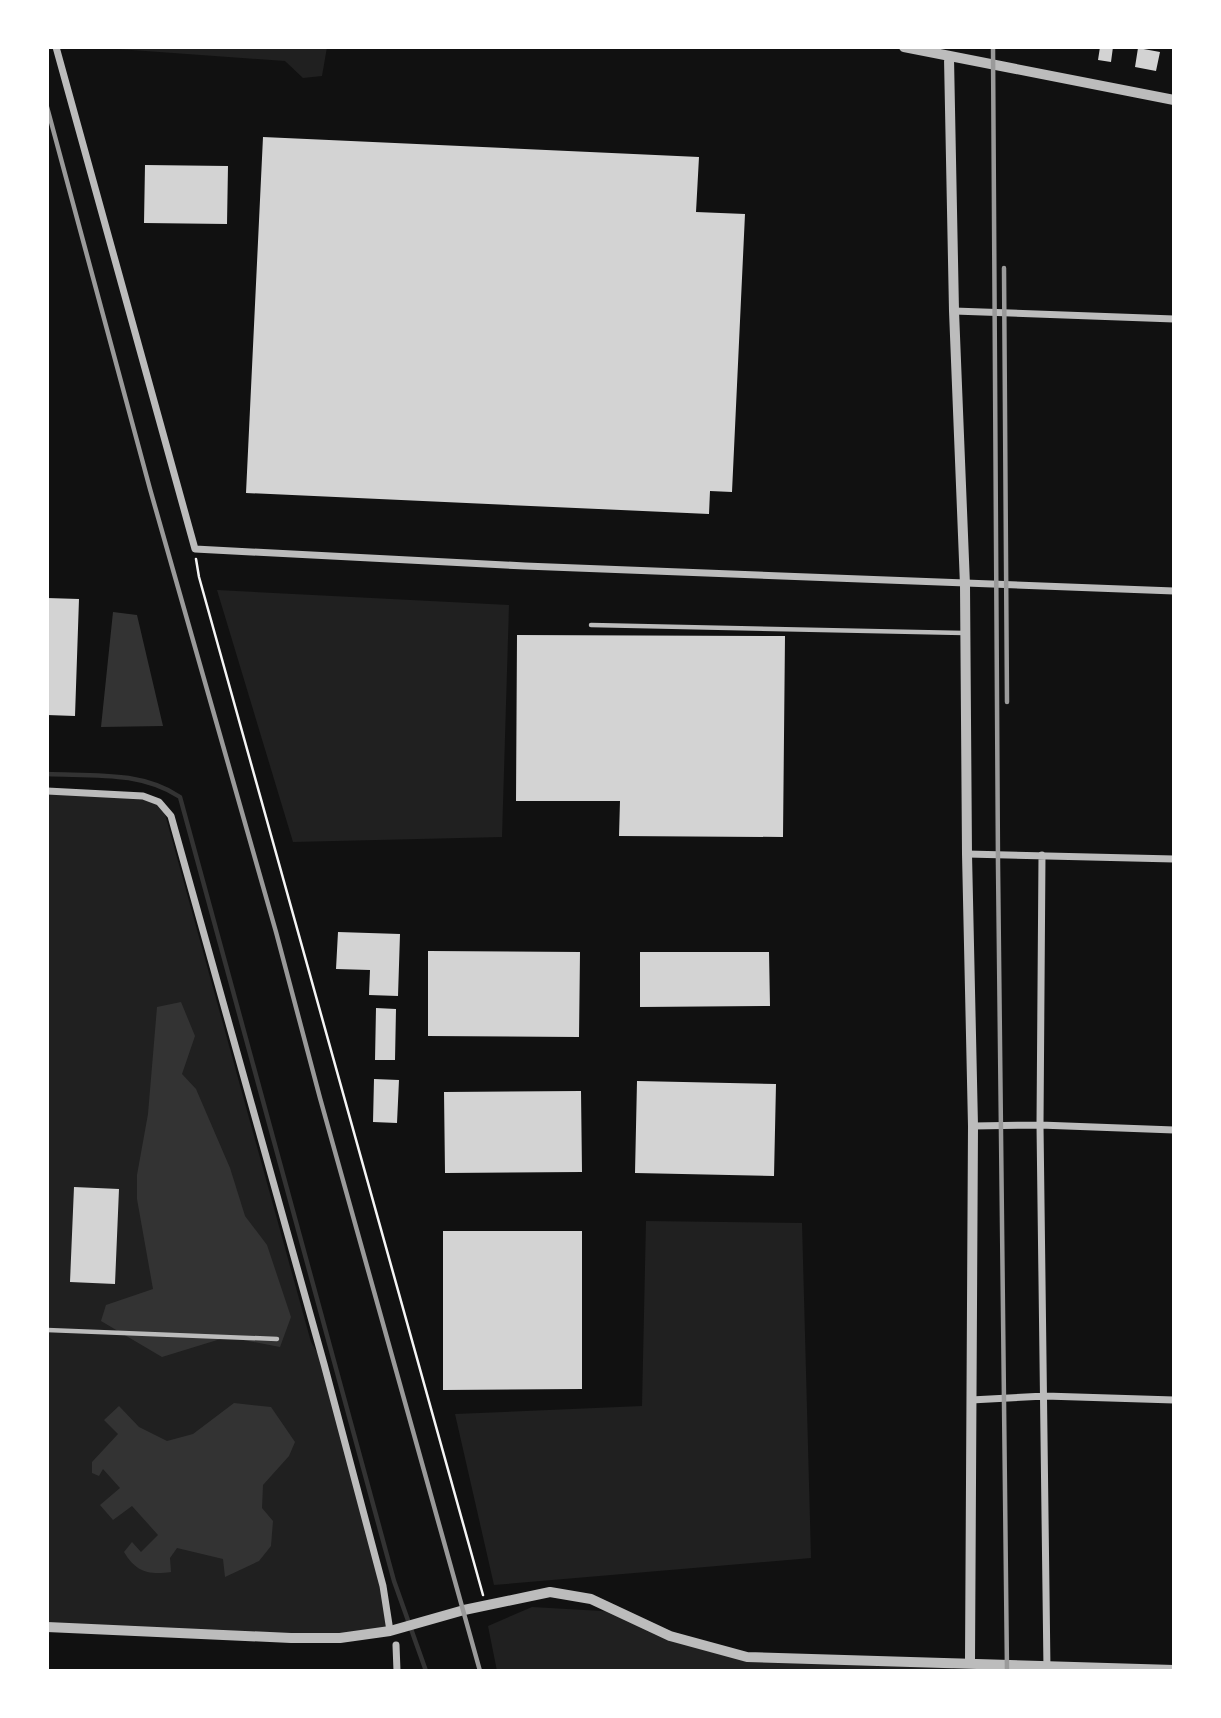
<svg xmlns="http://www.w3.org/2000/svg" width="1221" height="1718" font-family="Mulish,sans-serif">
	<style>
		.green { fill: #202020 }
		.water { fill: #333 }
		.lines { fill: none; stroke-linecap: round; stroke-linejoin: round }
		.stream { stroke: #333; stroke-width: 4.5 }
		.building { fill: #d3d3d3 }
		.path { stroke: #f5f5f5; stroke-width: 2.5 }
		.service { stroke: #bcbcbc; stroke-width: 4.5 }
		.minor { stroke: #bcbcbc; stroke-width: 7 }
		.tertiary { stroke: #bcbcbc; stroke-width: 10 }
		.rail { stroke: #9a9a9a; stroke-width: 4.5 }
	</style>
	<rect width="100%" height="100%" fill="#111"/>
	<path class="green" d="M90,47H327L322,76L303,78L285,61Z
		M217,590L509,605L502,837L293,842Z
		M47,794L143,796L163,807L311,1342L324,1364L383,1586L390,1631L340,1638L47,1627Z
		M646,1221L802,1223L811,1558L494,1585L455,1414L642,1406Z
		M532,1607L619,1612L734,1654L952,1662L953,1671H497L488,1626Z"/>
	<path class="water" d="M113,612L137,615L163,726L101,727Z
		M181,1002L195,1036L182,1074L196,1089L230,1168L245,1216L267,1245L291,1317L280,1347L227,1337L162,1357L101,1321L106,1305L153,1289L137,1199V1175L148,1114L157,1007Z
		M234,1403L271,1407L295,1442L289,1456L263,1485L262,1508L273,1521L271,1546L259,1561L225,1577L223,1559L177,1548L170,1558L171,1572C148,1575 136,1572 124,1552L132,1542L141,1552L158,1535L132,1506L113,1520L100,1505L120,1488L103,1469L99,1476L92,1473V1462L118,1434L104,1420L119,1406L139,1427L167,1441L193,1434Z"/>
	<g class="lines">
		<path class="stream" d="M47,774C93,776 141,771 180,797L394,1581L426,1671"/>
	</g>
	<path class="building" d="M1100,47H1113L1111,62L1098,60Z
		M1138,48L1160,52L1156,71L1135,67Z
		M263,137L699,157L696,212L745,214L732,492L710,491L709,514L246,493Z
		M145,165L228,166L227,224L144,223Z
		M47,598L79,599L75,716L47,715Z
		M517,635L785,636L783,837L619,836L620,801H516Z
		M338,932L400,934L398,996L369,995L370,970L336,969Z
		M428,951L580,952L579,1037L428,1036Z
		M640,952H769L770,1006L640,1007Z
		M376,1008L396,1009L395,1060H375Z
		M374,1079L399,1080L397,1123L373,1122Z
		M637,1081L776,1084L774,1176L635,1173Z
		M581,1091L582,1172L445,1173L444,1092Z
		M74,1187L119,1189L115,1284L70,1282Z
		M443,1231H582V1389L443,1390Z"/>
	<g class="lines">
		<path class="path" d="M196,559L199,577L483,1595"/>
		<path class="service" d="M591,625L964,633
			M47,1330L277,1339"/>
		<path class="minor" d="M56,47L195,549L525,566L1174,591
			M954,311L1174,319
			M47,791L143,796L159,802L171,816L324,1364L383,1586L390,1631
			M967,854L1174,859
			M1042,855L1040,1125L1047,1670
			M973,1126L1040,1125L1174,1130
			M971,1400L1045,1396L1174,1400
			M396,1645L397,1671"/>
		<path class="tertiary" d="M904,47L1174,100
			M949,58L954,311L965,585L967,854L973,1126L970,1662
			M47,1627L291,1638H340L390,1631L464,1610L550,1592L591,1599L670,1636L747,1657L1174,1670"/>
		<path class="rail" d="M993,47L998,865L1007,1671
			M47,107L150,489L276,932L320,1098L480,1671
			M1004,268L1007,702"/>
	</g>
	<rect width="1221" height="1718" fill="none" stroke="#ffffff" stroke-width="98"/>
</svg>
